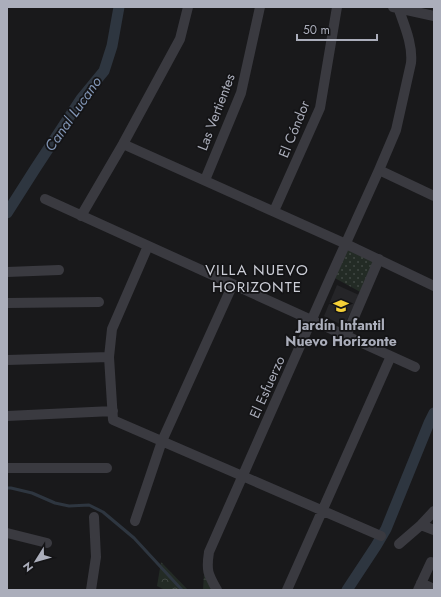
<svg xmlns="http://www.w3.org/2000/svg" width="441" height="597" font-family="Jost,sans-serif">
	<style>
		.built { fill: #252528 }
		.grass { fill: url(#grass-dots) }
		.park { fill: url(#park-crowns) }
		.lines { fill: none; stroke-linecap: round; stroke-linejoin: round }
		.stream { stroke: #2e3640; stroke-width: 3 }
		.canal { stroke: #2e3640; stroke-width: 11 }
		.minor { stroke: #3a3a40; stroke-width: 10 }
		.labels { text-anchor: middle; stroke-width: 3.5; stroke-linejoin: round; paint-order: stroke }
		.street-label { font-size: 14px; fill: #abaebb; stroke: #141416 }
		.poi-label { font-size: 14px; font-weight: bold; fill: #abaebb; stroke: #141416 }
		.water-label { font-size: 15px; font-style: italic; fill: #8296b6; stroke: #141416 }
		.neighbourhood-label { font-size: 15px; letter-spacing: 1px; fill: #ccced7; stroke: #141416 }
	</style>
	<defs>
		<pattern id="grass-dots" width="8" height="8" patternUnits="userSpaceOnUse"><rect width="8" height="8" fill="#232b25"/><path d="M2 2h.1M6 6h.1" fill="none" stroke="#404743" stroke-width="1.8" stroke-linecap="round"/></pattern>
		<pattern id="park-crowns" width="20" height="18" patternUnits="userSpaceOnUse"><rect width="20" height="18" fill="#232b25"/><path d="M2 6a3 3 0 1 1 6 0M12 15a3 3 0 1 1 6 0" fill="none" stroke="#404743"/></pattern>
	</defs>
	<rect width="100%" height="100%" fill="#19191b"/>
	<path class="built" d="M337,285L359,295L344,326L324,316Z"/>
	<path class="grass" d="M346,244L379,259L364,294L331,276Z"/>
	<path class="park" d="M161,562L188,590H165L157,586Z
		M204,574L212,590H203Z"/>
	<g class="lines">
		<path class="stream" d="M7,488H11L32,493L55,503L69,506L89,505L103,512L134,538L182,590"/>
		<path class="canal" d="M7,213L35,169L81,99L104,71L112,46L119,7
			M347,590L376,546L386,529L429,423L434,413"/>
		<path class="minor" d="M393,7L434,16
			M123,144L346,244L434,286
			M379,170L434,196
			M205,180L241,93L260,7
			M45,199L415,367
			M274,211L320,108L337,7
			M81,216L123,144L180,39L188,7
			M148,246L112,329L109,357L113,420L381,536
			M7,272L59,270
			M7,303L99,302
			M346,336L379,259
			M7,360L109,357
			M7,416L113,411
			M7,468H107
			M135,521L162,441L233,284
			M421,525L434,530
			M7,533L47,543
			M399,544L421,525L434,511
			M421,583L434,589
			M91,590L96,557L94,517
			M217,590C208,574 206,571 209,552L331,276L379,170L396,130L411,63C413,44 404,25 398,7
			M287,590L391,356
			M418,590L431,562"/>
	</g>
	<defs>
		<g id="school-bare" transform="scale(1.2)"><path d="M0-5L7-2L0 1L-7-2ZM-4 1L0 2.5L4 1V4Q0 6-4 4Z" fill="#f5d037" stroke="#141416" stroke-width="2.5" paint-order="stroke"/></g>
	</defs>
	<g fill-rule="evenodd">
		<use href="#school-bare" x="341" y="306"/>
	</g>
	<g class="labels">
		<g class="street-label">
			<text transform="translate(216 112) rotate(-69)" y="5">Las Vertientes</text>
			<text transform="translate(294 129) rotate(-68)" y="5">El Cóndor</text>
			<text transform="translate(267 387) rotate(-66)" y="5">El Esfuerzo</text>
		</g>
		<g class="poi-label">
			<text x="341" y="330">Jardín Infantil<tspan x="341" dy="16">Nuevo Horizonte</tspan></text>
		</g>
		<g class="water-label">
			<text transform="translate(73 114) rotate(-55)" y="5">Canal Lucano</text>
		</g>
		<g class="neighbourhood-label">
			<text x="257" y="275">VILLA NUEVO<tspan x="257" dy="17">HORIZONTE</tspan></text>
		</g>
	</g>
	<rect width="441" height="597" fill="none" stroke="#abaebb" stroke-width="16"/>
	<g transform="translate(36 561) rotate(233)" stroke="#141416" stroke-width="3" paint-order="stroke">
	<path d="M0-3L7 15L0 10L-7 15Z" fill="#abaebb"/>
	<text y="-6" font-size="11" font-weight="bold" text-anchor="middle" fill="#abaebb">N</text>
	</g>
	<path d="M297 34v6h80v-6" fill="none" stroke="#abaebb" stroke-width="2"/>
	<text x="303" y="34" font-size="12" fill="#abaebb" stroke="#141416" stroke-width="3" paint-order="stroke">50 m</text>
</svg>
